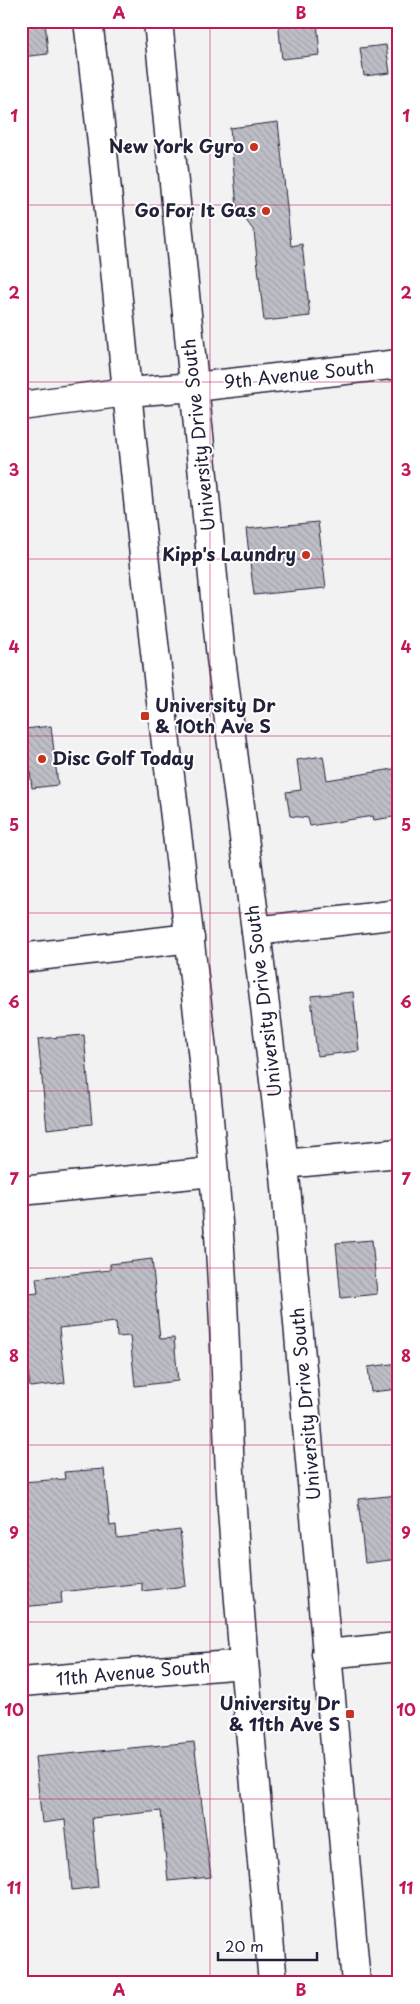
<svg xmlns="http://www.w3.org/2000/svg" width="420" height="2004" font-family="'Playpen Sans',sans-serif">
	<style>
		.building { fill: url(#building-back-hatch); stroke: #22223b }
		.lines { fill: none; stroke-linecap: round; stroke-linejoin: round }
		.minor-casing { stroke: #22223b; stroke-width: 31 }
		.major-casing { stroke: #22223b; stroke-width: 31 }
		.minor { stroke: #fff; stroke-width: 28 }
		.major { stroke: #fff; stroke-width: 28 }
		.grid { fill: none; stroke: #c2185b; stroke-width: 1; stroke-opacity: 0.55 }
		.poi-dot { fill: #c8321e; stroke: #fff; stroke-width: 2 }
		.labels { text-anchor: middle; stroke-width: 4; stroke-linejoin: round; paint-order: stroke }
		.poi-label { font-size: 18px; font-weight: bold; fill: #22223b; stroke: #fff; text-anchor: end }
		.street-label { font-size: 18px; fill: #22223b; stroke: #fff }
		.neatline { fill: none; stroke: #c2185b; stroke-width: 2 }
		.grid-label { font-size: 16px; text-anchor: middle; font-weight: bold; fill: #c2185b }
	</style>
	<defs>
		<pattern id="building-back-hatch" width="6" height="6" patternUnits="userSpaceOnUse" patternTransform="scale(1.25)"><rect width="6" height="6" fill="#bebec6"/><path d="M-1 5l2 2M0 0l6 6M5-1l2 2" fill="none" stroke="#a3a3ab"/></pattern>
	</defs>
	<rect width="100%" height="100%" fill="#f2f2f3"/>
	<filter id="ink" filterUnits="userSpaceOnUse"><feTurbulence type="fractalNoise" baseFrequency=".02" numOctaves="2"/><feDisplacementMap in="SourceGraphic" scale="10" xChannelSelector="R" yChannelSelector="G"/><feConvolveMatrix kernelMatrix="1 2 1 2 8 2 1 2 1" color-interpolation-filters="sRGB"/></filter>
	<g filter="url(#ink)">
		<path class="building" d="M21,21H45L48,54L21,57Z
			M278,21H317L320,55L282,59Z
			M386,45L390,73L364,76L360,48Z
			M278,122L291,246L302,244L310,316L264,321L254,231L237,208L230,128Z
			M318,522L326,588L254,595L246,529Z
			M51,726L58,785L32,788L25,729Z
			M323,756L327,780L399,768V816L374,820L373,816L310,826L308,818L290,816L286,792L301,790L297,760Z
			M353,992L359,1051L317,1056L311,996Z
			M84,1035L92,1124L47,1129L38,1039Z
			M372,1240L377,1294L341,1298L336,1243Z
			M152,1259L160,1339L174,1338L178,1381L135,1386L130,1336L117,1337L116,1322L59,1328L65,1383L30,1387L21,1317V1295L38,1293L36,1278L110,1270V1264Z
			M399,1363V1389L371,1392L368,1367Z
			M104,1469L110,1526L116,1525L117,1538L180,1530L186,1586L142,1591V1583L61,1592L62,1603L21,1607V1482L65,1479L64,1472Z
			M399,1495V1559L365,1563L358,1499Z
			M194,1742L211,1877L168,1881L161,1811L92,1818L98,1887L72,1890L65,1820L42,1823L35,1757Z"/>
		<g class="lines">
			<g class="minor-casing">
				<path id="minor" d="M195,387L399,364
					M256,931L399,914
					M21,958L190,938
					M284,1164L399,1153
					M21,1191L213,1172
					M326,1654L399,1647
					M21,1682L244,1664"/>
			</g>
			<g class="major-casing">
				<path id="major" d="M88,21C111,205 125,389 146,573C170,789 201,1005 218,1222C226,1318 226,1414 232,1509C243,1667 259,1825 273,1983
					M158,21L221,658L256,931L284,1164L356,1983
					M21,406L126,392L195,387"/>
			</g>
			<use href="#minor" class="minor"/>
			<use href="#major" class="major"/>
		</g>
	</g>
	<path class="grid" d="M210,21V1983M21,205H399M21,382H399M21,559H399M21,736H399M21,913H399M21,1091H399M21,1268H399M21,1445H399M21,1622H399M21,1799H399"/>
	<g class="poi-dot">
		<circle cx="254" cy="147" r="5"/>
		<circle cx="266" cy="211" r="5"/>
		<circle cx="306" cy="555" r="5"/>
		<rect x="140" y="711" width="10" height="10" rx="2.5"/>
		<circle cx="42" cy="759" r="5"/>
		<rect x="345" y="1709" width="10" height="10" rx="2.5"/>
	</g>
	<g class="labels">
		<g class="poi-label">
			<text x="244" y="153">New York Gyro</text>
			<text x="256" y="217">Go For It Gas</text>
			<text x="296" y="561">Kipp's Laundry</text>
			<text x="155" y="712" text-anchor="start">University Dr<tspan x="155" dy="21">&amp; 10th Ave S</tspan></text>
			<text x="52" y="765" text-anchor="start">Disc Golf Today</text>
			<text x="340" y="1710">University Dr<tspan x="340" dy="21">&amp; 11th Ave S</tspan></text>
		</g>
		<g class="street-label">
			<text transform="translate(299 375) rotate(-6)" y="6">9th Avenue South</text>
			<text transform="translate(199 435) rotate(-96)" y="6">University Drive South</text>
			<text transform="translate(264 1001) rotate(-97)" y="6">University Drive South</text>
			<text transform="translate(306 1404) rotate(-95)" y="6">University Drive South</text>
			<text transform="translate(133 1673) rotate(-5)" y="6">11th Avenue South</text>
		</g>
	</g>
	<rect width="420" height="2004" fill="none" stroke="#fff" stroke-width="55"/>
	<path d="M218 1952v8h99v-8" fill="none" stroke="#22223b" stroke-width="2.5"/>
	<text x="225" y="1952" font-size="15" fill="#22223b" stroke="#ffffff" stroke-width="4" paint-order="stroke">20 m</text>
	<rect x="28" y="28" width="364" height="1948" class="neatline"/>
	<g class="grid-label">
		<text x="119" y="19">A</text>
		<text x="301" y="19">B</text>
		<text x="14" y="122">1</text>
		<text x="406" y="122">1</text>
		<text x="14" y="299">2</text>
		<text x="406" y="299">2</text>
		<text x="14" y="476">3</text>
		<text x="406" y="476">3</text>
		<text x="14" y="653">4</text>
		<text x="406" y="653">4</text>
		<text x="14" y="831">5</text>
		<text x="406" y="831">5</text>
		<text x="14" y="1008">6</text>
		<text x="406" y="1008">6</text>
		<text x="14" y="1185">7</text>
		<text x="406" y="1185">7</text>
		<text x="14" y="1362">8</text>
		<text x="406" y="1362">8</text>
		<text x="14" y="1539">9</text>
		<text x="406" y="1539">9</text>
		<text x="14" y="1716">10</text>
		<text x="406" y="1716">10</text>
		<text x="14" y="1894">11</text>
		<text x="406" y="1894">11</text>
		<text x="119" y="1996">A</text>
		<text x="301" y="1996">B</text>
	</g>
</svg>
